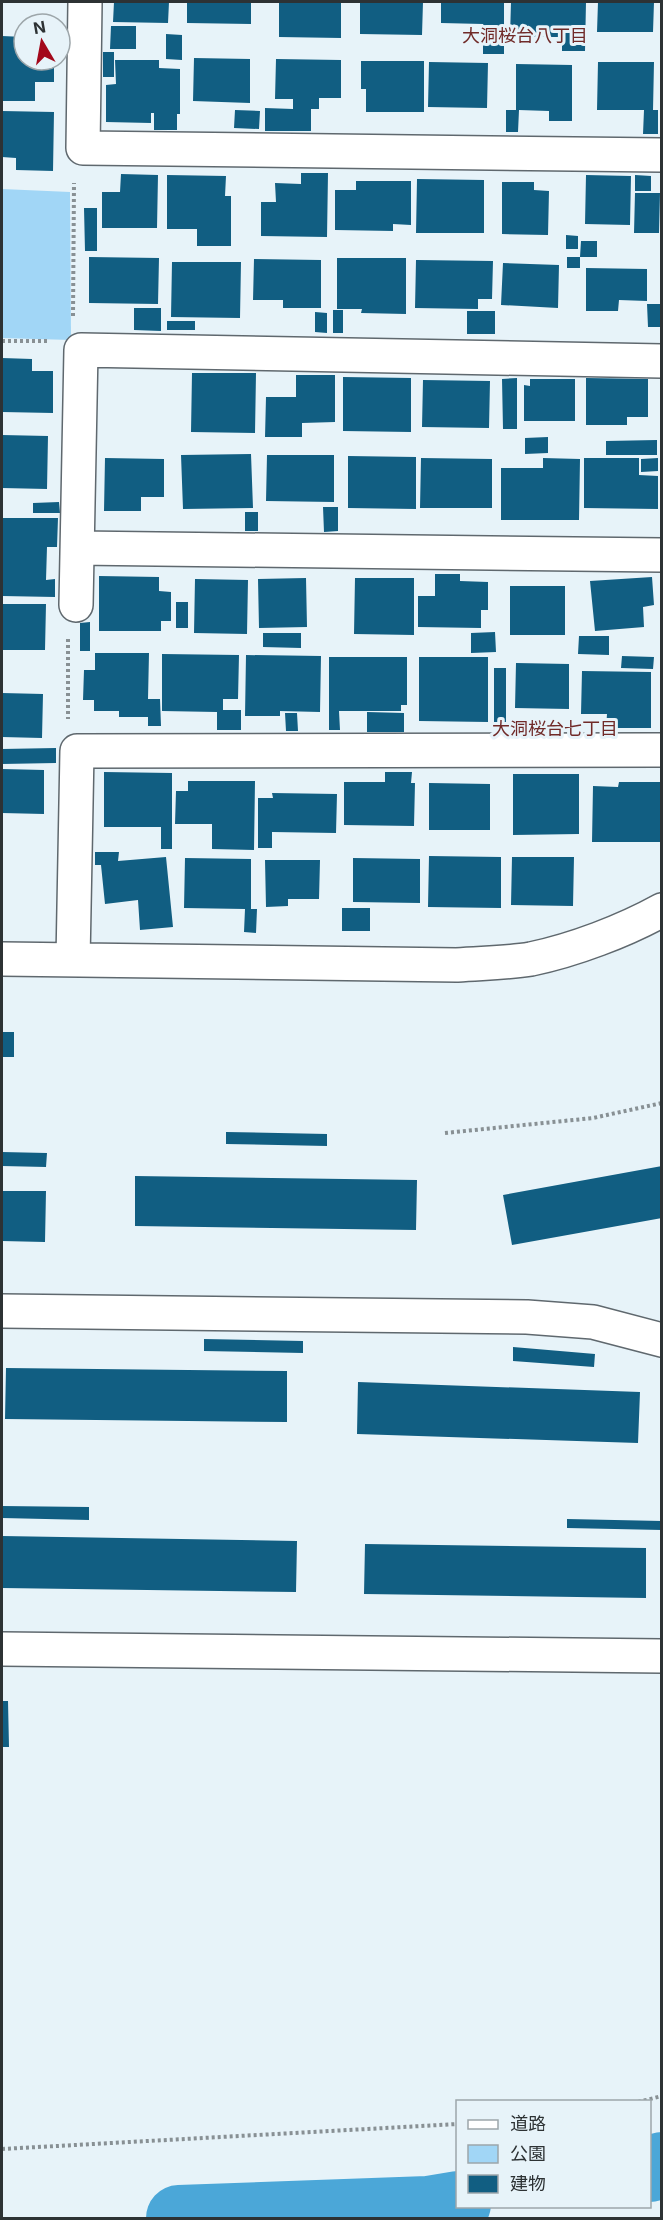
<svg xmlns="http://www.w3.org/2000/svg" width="663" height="2220" font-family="Inter,'Noto Sans JP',sans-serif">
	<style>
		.green { fill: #a1d6f6 }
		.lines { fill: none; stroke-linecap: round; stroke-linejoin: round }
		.river { stroke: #4ba7d8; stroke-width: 66 }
		.building { fill: #115e82 }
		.street-casing { stroke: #5f686e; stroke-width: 36 }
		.path { stroke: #889094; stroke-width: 4; stroke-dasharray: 3 3; stroke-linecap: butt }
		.street { stroke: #fff; stroke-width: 33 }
		.labels { text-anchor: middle; stroke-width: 6; stroke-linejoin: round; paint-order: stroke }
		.neighbourhood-label { font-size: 18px; fill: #702a28; stroke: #e7f3f9 }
	</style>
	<rect width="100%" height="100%" fill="#e7f3f9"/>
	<path class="green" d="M2,189L70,192L71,340L2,338Z"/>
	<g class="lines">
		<path class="river" d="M650,2169L662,2165
			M179,2218L428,2209L458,2204"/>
	</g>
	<path class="building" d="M114,2H169L168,23L113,22Z
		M187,2H251V24L187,23Z
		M279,2H341V38L279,37Z
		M360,2H423L422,35L360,34Z
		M441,2H504V54H483V24L441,23Z
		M511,2H586L585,51H562V37H510Z
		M598,2H654L653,32H597Z
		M111,26H136V49H110Z
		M166,34L182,35V60L166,59Z
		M2,36L24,37V60H54V82H35V101H2Z
		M103,52H114V77H103Z
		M194,58L250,59V103L193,101Z
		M276,59L341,60V98H319V109H311V131H265V108L293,109V99H275Z
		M115,60H159V68L180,69V114H177V130H154V113H151V123L106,122V85L116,84Z
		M361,61H424V112H366V89H361Z
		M429,62L488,63L487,108L428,107Z
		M598,62H654L653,110H658V134H643L644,110H597Z
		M516,64L572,65V121H549V111L519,110L518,132H506V110H516Z
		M235,110L260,111L259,129L234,128Z
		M2,111L54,112L53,171L16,170V158L2,157Z
		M301,173H328L327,237L261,236V202H276L275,183L301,184Z
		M121,174L158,175L157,228H102V192H120Z
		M167,175L226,176L225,196H231V246H197V229H167Z
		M586,175L631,176L630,225L585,224Z
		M635,175L651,176V191H635Z
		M417,179L484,180V233H416Z
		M356,181H411V225L393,224V231L335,230V190H356Z
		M502,182H534V190L549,191L548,235L502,234Z
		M635,193H660L659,233H634Z
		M84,208H97V251H85Z
		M566,235L578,236V249H566Z
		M581,241H597V257H580Z
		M89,257L159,258L158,304L89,303Z
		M567,257H580V268H567Z
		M337,258H406V314L361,313L362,309H337Z
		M254,259L321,260V308H283V300H253Z
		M416,260L493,261L492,299H478V309L415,308Z
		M172,262H241L240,318L171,317Z
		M503,263L559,265L558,308L501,305Z
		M586,268L647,269V301L619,300L618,311H586Z
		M647,304H661V327H648Z
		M134,308H161V331L134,330Z
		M333,310H343V333H333Z
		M467,311H495V334H467Z
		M315,312L327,313V333L315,332Z
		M167,321H195V330H167Z
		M2,358L32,359V371H53V413L2,412Z
		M192,373H256L255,433L191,432Z
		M296,375H335V422L302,423V437H265L266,397H296Z
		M343,377L411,378V432L343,431Z
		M517,378V429H503L502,379Z
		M586,378L648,379V417H627V425H586Z
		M530,379H575V421H524V385L530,386Z
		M423,380L490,381L489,428L422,427Z
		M2,435L48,436L47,489L2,488Z
		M548,437V453L525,454V438Z
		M657,440V455H606V441Z
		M251,454L253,508L183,509L181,455Z
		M267,455H334V502L266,501Z
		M348,456L416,457V509L348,508Z
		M105,458L164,459V497H141V511H104Z
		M421,458L492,459V508H420Z
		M543,458L580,459L579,520H501V468H543Z
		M584,458H639V475L658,476V509L584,508Z
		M658,458V471L641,472V459Z
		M59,502L60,513H33V503Z
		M323,507H338V531L324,532Z
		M245,512H258V531H245Z
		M2,518H58L57,547H47L46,580L55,579V597L2,596Z
		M435,574H460V581L488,582V610H481V628L418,627V596H435Z
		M99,576L159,577V591L171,592V621H161V631H99Z
		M652,577L654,605L643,607L644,627L595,631L590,581Z
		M306,578L307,627L259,628L258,579Z
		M355,578H414V635L354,634Z
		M195,579L248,580L247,634L194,633Z
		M510,586H565V635H510Z
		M176,602H188V628H176Z
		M2,604H46L45,650H2Z
		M90,622V651H80V623Z
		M495,632L496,652L471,653V633Z
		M263,633H301V648L263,647Z
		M579,636H609V655L578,654Z
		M95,653H149L148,699H160L161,726H148V717H119V711H94V700H83L84,670H95Z
		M162,654L239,655L238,699H223V710H241V730H217V712L162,711Z
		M246,655L321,656L320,712L280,711V716H245Z
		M622,656L654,657L653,669L621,668Z
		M329,657H407V705H401V711H339L340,730H329Z
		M419,657H488V722L419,721Z
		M516,663L569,664V709L515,708Z
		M494,668H506V723H494Z
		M582,671L651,672V728H606L607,714H581Z
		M2,693L43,694L42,738L2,737Z
		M367,712L404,713V732H367Z
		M285,713H297L298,731H286Z
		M56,748V763L2,764V749Z
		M2,769L44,770V814L2,813Z
		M104,772L172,773V849H161V827H104Z
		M385,772H412L411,783H415L414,826L344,825V782H385Z
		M513,774H579V834L513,835Z
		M188,781H255L254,850L212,849V824H175L176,791H188Z
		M619,782H662V842H592L593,786L618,787Z
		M429,783L490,784V830H429Z
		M272,793L337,794L336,833L272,832V848H258V798H273Z
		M95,852H119L118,861L166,857L173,927L140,930L138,900L105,904L101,865H95Z
		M429,856L501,857V908L428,907Z
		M512,857H574L573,906L511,905Z
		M185,858L251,859V909H257L256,933L244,932L245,909L184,908Z
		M353,858L420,859V903L353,902Z
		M265,860H320L319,899H288V906L266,907Z
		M342,908H370V931H342Z
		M2,1032H14V1057H2Z
		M226,1132L327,1134V1146L226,1144Z
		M2,1152L47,1153L46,1167L2,1166Z
		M662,1166V1218L512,1245L503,1195Z
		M135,1176L417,1180L416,1230L135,1226Z
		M2,1191H46L45,1242L2,1241Z
		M204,1339L303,1341V1353L204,1351Z
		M513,1347L595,1354L594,1367L513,1361Z
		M6,1368L287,1371V1422L5,1419Z
		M358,1382L640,1392L638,1443L357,1434Z
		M2,1506L89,1507V1520L2,1518Z
		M567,1519L662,1521V1530L567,1528Z
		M2,1536L297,1541L296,1592L2,1588Z
		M365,1544L646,1548V1598L364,1594Z
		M2,1701H8L9,1747H2Z"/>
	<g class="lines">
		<g class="street-casing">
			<path id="street" d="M85,2L83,148L662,155
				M78,548L662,555
				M76,605L81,350L662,361
				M2,959L457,965C482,963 508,963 531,959C574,950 624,931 662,910
				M73,960L77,751L662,750
				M2,1311L527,1317L593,1322L662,1340
				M2,1649L662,1656"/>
		</g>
		<path class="path" d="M73,316L74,183
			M2,341H49
			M68,639V719
			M445,1133L593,1118L662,1103
			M638,2102L662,2096
			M2,2149L458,2124"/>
		<use href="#street" class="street"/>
	</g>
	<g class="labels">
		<g class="neighbourhood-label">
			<text x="525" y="42">大洞桜台八丁目</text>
			<text x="555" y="735">大洞桜台七丁目</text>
		</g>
	</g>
	<rect width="663" height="2220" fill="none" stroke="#2d3234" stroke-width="6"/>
	<rect x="456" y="2100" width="195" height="108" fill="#e7f3f9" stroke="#9da6aa" stroke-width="1.5"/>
	<rect x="468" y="2120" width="30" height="9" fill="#ffffff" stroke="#9da6aa" stroke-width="1.5"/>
	<text x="510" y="2130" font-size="18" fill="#2d3234">道路</text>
	<rect x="468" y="2145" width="30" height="18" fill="#a1d6f6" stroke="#9da6aa" stroke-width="1.5"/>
	<text x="510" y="2160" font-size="18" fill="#2d3234">公園</text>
	<rect x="468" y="2175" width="30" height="18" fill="#115e82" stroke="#9da6aa" stroke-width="1.5"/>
	<text x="510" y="2190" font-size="18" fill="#2d3234">建物</text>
	<g transform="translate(42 42) rotate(350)"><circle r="28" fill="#e7f3f9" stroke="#9da6aa" stroke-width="1.5"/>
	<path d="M0-4.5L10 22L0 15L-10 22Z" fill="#a3081b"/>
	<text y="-9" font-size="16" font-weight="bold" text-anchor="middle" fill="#2d3234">N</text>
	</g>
</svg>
